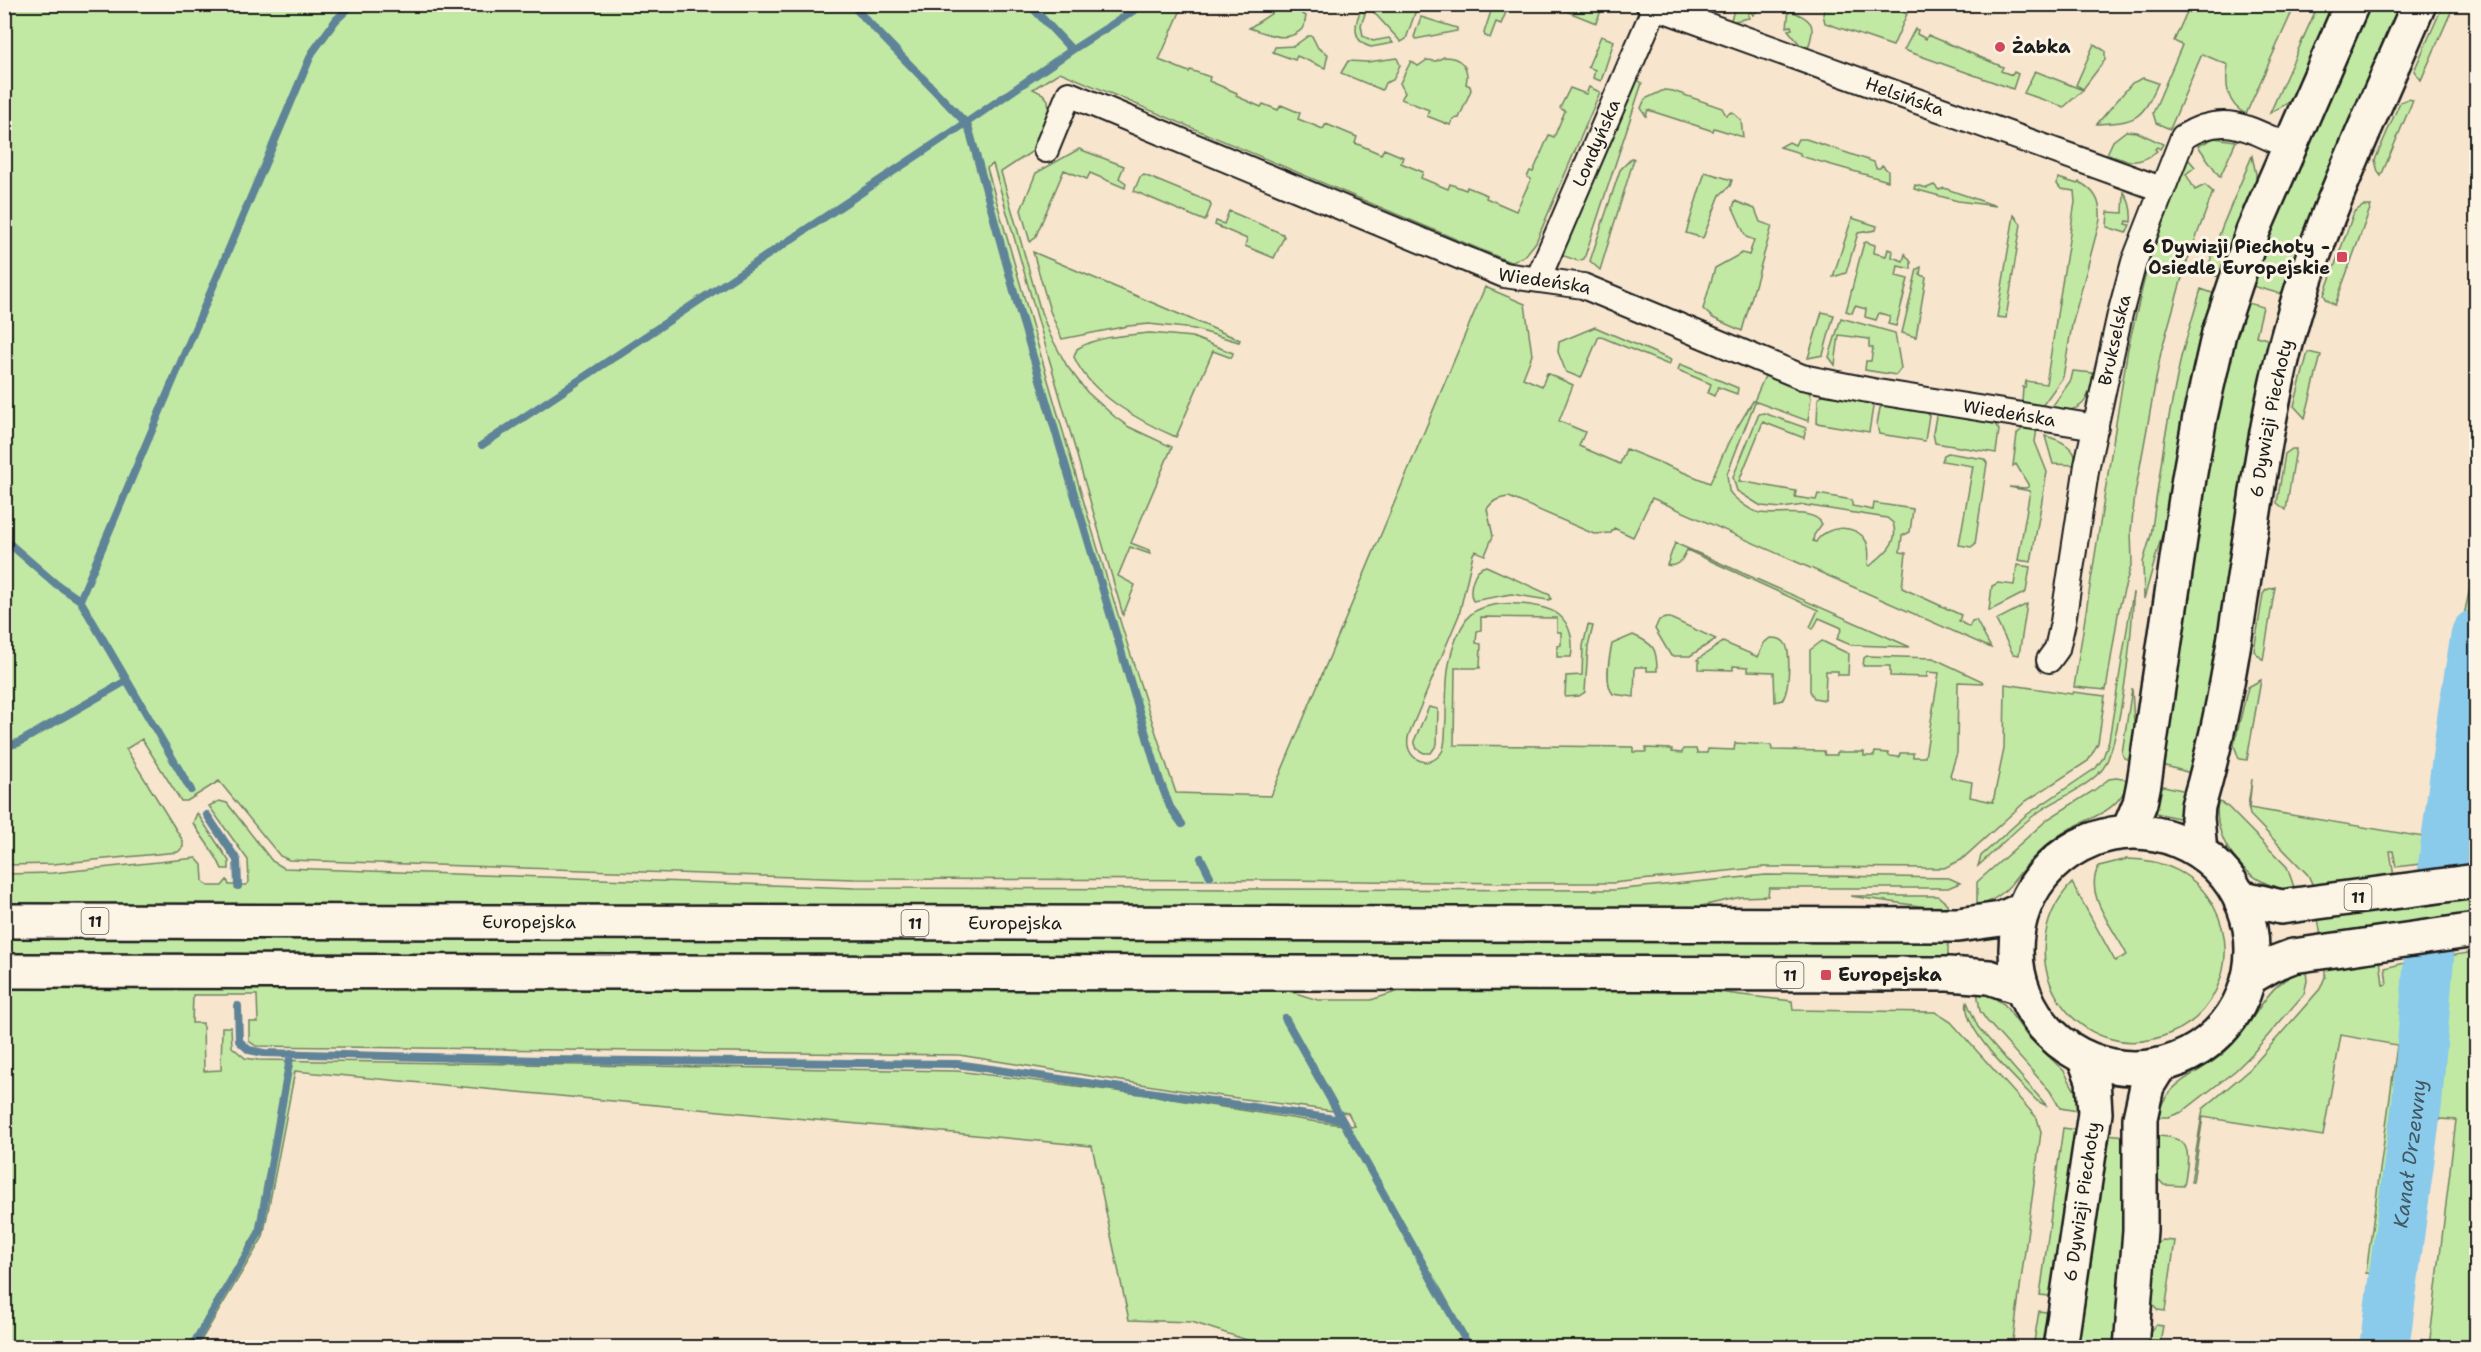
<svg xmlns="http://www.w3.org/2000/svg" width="2481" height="1352" font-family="'Shantell Sans',sans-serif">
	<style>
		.green { fill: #c2e9a3; stroke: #6f8260; stroke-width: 1.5; fill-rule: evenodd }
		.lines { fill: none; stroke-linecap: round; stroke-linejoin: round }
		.stream { stroke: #5e8498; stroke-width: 8 }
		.river { stroke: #8acaeb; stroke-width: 50 }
		.street-casing { stroke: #1c1c1c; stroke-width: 28 }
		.secondary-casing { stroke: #1c1c1c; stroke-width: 38 }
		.primary-casing { stroke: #1c1c1c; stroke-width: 38 }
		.street { stroke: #fcf5e5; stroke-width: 24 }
		.secondary { stroke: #fcf5e5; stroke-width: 33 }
		.primary { stroke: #fcf5e5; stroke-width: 33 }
		.poi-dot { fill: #d1495b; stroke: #fcf5e5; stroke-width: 2 }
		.labels { text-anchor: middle; stroke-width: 6; stroke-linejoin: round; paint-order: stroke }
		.shield { fill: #fcf5e5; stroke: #5f5d58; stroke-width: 1.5 }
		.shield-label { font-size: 16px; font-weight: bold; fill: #1c1c1c }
		.poi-label { font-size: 18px; font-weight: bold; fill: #1c1c1c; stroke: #fcf5e5; text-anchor: start }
		.street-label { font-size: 18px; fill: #1c1c1c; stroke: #fcf5e5 }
		.water-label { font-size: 20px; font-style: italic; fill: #425964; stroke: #fcf5e5 }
	</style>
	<rect width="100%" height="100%" fill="#f7e5ce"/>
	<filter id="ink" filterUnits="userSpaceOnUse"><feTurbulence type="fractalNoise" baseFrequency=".0167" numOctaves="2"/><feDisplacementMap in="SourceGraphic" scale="12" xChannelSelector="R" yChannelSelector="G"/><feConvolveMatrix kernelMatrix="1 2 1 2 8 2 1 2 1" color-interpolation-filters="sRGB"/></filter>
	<g filter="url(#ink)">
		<path class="green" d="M1286,4L1292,5L1295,10L1306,16L1304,27C1288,45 1269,34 1249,28Z
			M1883,4L1907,14L1893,46L1825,23L1823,14L1826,5Z
			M4,5H1183L1159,60L1189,72L1190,70L1210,77L1209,81L1237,93L1236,96L1261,107L1263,104L1278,110L1281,105L1300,113L1298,119L1323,129L1326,124L1357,137L1355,143L1381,154L1384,149L1403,157L1401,163L1423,172L1421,178L1448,189L1450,184L1466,190L1467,187L1487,195L1486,198L1516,211L1531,179L1527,177L1530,171L1533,172L1549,135L1554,137L1565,111L1560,108L1570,88L1586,94L1589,87L1600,92L1536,242L1525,256L1510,262L1060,72L1033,89L1043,94L1048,100L1049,117L1036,149L1001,172L1041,312L1050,335L1067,366L1087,392L1115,417L1129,427L1172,447L1131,543L1149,550L1150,554L1130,547L1118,576L1135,585L1123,615L993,164L987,168C1047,377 1106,587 1176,793L1271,796L1485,287L1525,304L1532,355L1523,378L1542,386L1547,373L1573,385L1559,421L1585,432L1579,446L1620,464L1626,449L1710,483L1729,441L1753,401L1755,402L1727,474L1729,491L1732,495C1739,502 1751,511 1760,513C1778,516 1815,508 1822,524L1814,535L1813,541L1816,542C1825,526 1855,522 1866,541C1870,548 1869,557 1868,565L1870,566C1883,554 1900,544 1893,523L1887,518L1804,505L1782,508L1761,506L1737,491L1733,477L1759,414L1764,413L1806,428L1804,438L1763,422L1739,481L1796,491L1795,497L1816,500L1818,494L1852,500V506L1873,510L1874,503L1913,509L1910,532L1902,536L1900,552L1906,553L1902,588L1961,615L1959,621L1969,627L1972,621L1976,620L1991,648L1652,498L1633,537L1614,528L1611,533L1594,534L1509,497C1499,498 1493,500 1487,509L1493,536L1485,555L1475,551L1473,554L1459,615L1409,734C1401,759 1431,773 1443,750C1446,740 1445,728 1446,718C1446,682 1446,648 1468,617C1483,598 1542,601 1559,615C1571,625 1574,643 1571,657H1557V646L1561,645V632H1557V618L1481,617V630L1477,631L1476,643L1481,644L1480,668H1455L1454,745L1633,747V752H1646V748L1672,749V752L1682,753L1683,749H1696L1697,753H1707L1708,749L1734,750L1735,743L1771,745L1772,750L1824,751L1825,755H1837V752H1864V756H1874L1875,752L1888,753L1889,756L1899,757L1900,753H1913V757H1925L1939,673L1927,672V677L1890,676V666H1863L1864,658L1867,656L1933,658L1982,681L1983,683L1958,682L1957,753L1950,775L1952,778L1972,782L1970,797L1993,802L2004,749L2005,684L2072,694L2073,692L2105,696L2098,743L2088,761L2026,801L1961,860L1944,868L1765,867L1612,883H1515L1283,880L854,879L289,860L280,856L219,781L187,801H181L142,739L126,749L183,841V847L178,852L53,864L5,865Z
			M1367,5H1414L1416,10L1406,39L1401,42Z
			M1493,5H1509L1501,24L1496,22L1490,38L1485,36L1484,33Z
			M1551,5H1583L1601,11L1596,23Z
			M1736,5H1763L1753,15L1751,12L1748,14L1749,18L1730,22Z
			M2190,5H2295L2246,114C2226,104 2225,84 2228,65L2202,54L2170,129L2156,123L2153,113L2182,45L2174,41Z
			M2318,5H2335L2294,96L2288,103L2270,113Z
			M2367,5H2410L2282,326L2273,324L2281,294L2249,285Z
			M2443,5H2454L2421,80L2414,71Z
			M1361,10L1365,14L1361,25L1363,36L1373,41L1389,38L1393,43L1371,47C1352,42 1354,24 1361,10Z
			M1789,10C1812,20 1817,23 1808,48L1801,46L1788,30L1792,29L1791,26L1787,27Z
			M1421,17L1457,28V31L1416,39L1414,37Z
			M1915,29L1918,30L1917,34L1926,39L1928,35L2003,67L2001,71L2012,75L2014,72L2018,74L2013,89L1904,50Z
			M1308,36H1312L1318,48L1328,54L1325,68L1297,56L1295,60L1273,52L1275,47L1294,46Z
			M1601,36L1614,41L1601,81L1593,78L1595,70L1588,67Z
			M2094,44L2105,51V60L2083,89L2076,85Z
			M1444,57C1461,57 1470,67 1466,84L1470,86L1471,90L1459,118L1453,119L1450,125L1427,116L1429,110L1401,99L1405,93L1400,83L1411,61L1418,66L1427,60L1436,61Z
			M1397,58L1400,65L1393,80L1385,83L1382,90L1341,73L1348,61L1367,62Z
			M2035,71L2083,90L2064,107L2024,93Z
			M1635,78L1642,83L1584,259L1578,261L1564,256L1561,251Z
			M2143,78L2158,83C2142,120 2136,122 2097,124L2132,83Z
			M1664,90L1673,91L1722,108L1726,115L1732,112L1741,120L1743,137L1714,128L1713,131L1648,110L1646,116L1641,108L1645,99Z
			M2408,99L2413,100L2381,176L2378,172L2375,160L2400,102Z
			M2126,131L2137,132L2163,144L2160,149L2157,147L2155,149L2157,151C2140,166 2126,162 2107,154L2113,141Z
			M2214,138L2236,141L2220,177L2198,146Z
			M1798,139H1806L1874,162L1876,168H1880L1882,165L1888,171V181L1800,156V153L1780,147L1789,142L1795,145Z
			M1079,149L1124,166L1119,178L1126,183L1125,188L1090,173L1087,179L1064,170L1035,238L1030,242L1021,210L1036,173Z
			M2252,156L2256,174V184L2220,277L2206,273L2222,227Z
			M1632,158L1634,159L1600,270L1590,261L1620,170Z
			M2188,159L2195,167L2186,174L2195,190L2205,185L2213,192L2185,267L2161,352L2135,494L2131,531L2132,562L2119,608L2106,690L2074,687L2128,348L2149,260Z
			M1705,172L1732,180L1730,186L1720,195L1703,238L1686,233Z
			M1144,175L1210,202L1211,206L1205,221L1134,191L1140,177Z
			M2058,178L2078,184L2079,182C2096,191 2101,202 2100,220L2072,325L2063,377L2040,409L2028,407L2029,403L2022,402L2023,387H2025L2026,381L2046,384L2075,202L2074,191L2061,189L2057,184Z
			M1915,185L1927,188L1934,185L1939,190L1944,188L1996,206L1958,201L1914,189Z
			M2124,192C2130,201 2132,210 2131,222L2127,221L2126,224L2130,225L2126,233L2107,227L2108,212L2123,213Z
			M1735,201L1755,209L1760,222L1772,226L1742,331L1713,318L1703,309L1715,268L1742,253L1749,255L1754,240L1746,237L1733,208Z
			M2363,206H2371L2335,305L2327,300L2324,295L2354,212Z
			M1229,211L1283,234L1284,237L1274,258L1245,246L1247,239L1215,225L1216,221L1224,224Z
			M2014,215L2021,224L2006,318L1997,317Z
			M1852,218L1877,226L1876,230L1858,233L1846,273L1833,277Z
			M1866,242L1875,245L1874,253L1886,256L1888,249L1893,251L1892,257L1903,261L1905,254L1911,262V269L1898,266L1896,276L1908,279L1896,326L1888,324L1890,316L1879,313L1876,320L1865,317L1866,309L1855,306L1852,313L1846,311C1853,288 1857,266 1864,243Z
			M1033,252L1240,340L1239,342L1194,329L1149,324L1128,326L1062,339L1050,311Z
			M1921,267L1920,275L1926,277L1916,337L1902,333L1917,269Z
			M2201,289L2215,294L2203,330L2167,517L2144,599L2143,562L2151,535L2165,437L2181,357Z
			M2244,302L2263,307L2256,336L2278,342L2194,774L2162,765L2207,467L2220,394Z
			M1822,312L1834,315L1823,355L1808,358Z
			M1841,318L1895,333L1901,368L1896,375L1865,370L1866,361H1871L1873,348L1869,347V339L1839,335L1835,365L1829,357Z
			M1595,327L1671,360L1669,365L1599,336L1581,378L1566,372L1558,352L1559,342Z
			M1150,333L1192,337L1233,353L1232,357H1229L1213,351L1176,437C1141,422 1090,394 1074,357L1077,349C1097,336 1127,335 1150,333Z
			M2308,352L2321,355L2305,418L2294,406Z
			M1680,364L1738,388L1737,394L1718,387L1714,396L1708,393L1711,384L1678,370Z
			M2073,371L2093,373C2089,405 2081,413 2049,411L2071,380Z
			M1765,376L1809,392L1811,397L1808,421L1754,401Z
			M1822,395L1867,401L1873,407L1869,432L1817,423L1818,399Z
			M1886,404L1925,410L1929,415L1925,441L1879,434L1877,424L1880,408Z
			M1941,412L1993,421L1999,430L1996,453L1935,443L1933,433L1936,416Z
			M2025,426L2037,428L2035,442L2047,472L2031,562L2018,560L2030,491L2009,487L2026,488L2029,486L2016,464L2013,466L2017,434Z
			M2045,436C2058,439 2080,448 2075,465L2053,464Z
			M2292,449H2296L2286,510L2277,503L2285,454Z
			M1948,453L1984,459L1987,463L1975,544L1971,547L1959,545L1973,466L1942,461L1944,455Z
			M1675,543L1910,647L1851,645L1837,639L1842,628L1819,618L1813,629L1810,627L1818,610L1687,550C1682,559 1680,568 1667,565Z
			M2476,560V859L2463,861L2466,828L2430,821L2455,657Z
			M2017,565L2030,567L2026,592L1989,611L1992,586L1998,583L2014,585Z
			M1486,566L1550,595L1551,599L1548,600L1511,594L1473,601C1468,591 1473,568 1486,566Z
			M2275,587L2263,660L2254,651L2263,594L2266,590Z
			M2133,592C2134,623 2120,751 2101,771C2084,789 2059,798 2040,811C2017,827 1998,848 1978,866L1981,856L2025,816L2096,768L2103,758L2109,740Z
			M2027,604L2019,655L2013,654L1996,620Z
			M1666,618H1670L1716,639L1690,656H1671L1655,629L1659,620Z
			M1588,625L1593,626L1588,647L1585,692L1579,696L1565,697L1566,676L1582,675L1583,646Z
			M1633,635C1654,644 1657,648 1657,671H1647V667H1635L1634,697L1613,694C1604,683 1609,658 1612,644Z
			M1770,638C1776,638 1780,638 1784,642C1792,650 1789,692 1782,700L1775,702L1774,672L1748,671V667L1733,666V670L1699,669V661L1697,660L1723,642L1758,657L1764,643Z
			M1822,641L1849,654L1848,675H1838V671H1826L1825,700L1814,698L1810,691V650Z
			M2261,680L2247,760L2239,759L2234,745L2248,687Z
			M2132,688L2135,741L2132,761L2124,758L2122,753Z
			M1429,707L1438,709L1437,744L1431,753H1424L1417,749L1414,741Z
			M2116,778L2129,780C2119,811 2096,815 2071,828C2059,835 2048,843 2038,853C2013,875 2014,893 1977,907V882L2048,819L2093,791L2109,779Z
			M2252,779L2249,808L2424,837L2420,864L2396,867L2393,851H2390L2394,877L2314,888L2308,875L2250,815L2248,806Z
			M2159,785L2187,791L2178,818L2156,813Z
			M219,801L227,803L272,861L284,868L855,888L1613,890L1766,875L1949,878L1960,883L1948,888H1769L1768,896L1741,897L1688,909L5,904L4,874L53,873L196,858L202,865L203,881L208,886H222L227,880L229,885H246L249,882L248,860L209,806Z
			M2218,801L2228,807L2287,867L2295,890C2252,890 2211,845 2218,801Z
			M197,813L229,861V869H222C215,852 202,838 193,823Z
			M2127,859C2163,859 2197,874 2214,907C2228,933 2229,964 2216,990C2207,1010 2191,1025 2171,1033C2078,1074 2001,959 2072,883L2115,961L2127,955C2115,929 2082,895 2099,866Z
			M2476,895V915L2321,937L2318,918Z
			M1850,896H1938L1947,904L1948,910Z
			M5,936L1948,940V959L5,954Z
			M2476,952V1347H2429L2456,1120L2422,1118L2440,957Z
			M2380,959L2383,985L2387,984L2385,968L2416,960L2410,1004L2407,1099L2399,1146L2383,1275L2366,1273L2397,1045L2341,1035L2323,1136L2203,1117L2193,1182H2191L2203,1109L2250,1069L2320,989L2325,977V967Z
			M2306,970L2307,981L2304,994L2252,1054L2236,1070L2182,1112L2168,1117H2157C2168,1077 2200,1076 2226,1051C2258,1023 2261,983 2306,970Z
			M5,985L1279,988L1318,1000H1371L1405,989L1684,988L1792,1001L1793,1010L1935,1012L1951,1022L2037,1118L2041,1132L2012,1347L1271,1348L1192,1322L1129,1320L1092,1146L295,1071L263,1237L197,1347L5,1348ZM193,995H257L258,1022H249V1041L256,1046L959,1055L1178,1090L1348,1113L1355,1126L1317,1122L1140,1094L957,1071L258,1060L245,1058L232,1047L231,1027H222L221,1070L204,1071L203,1023H192Z
			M1977,991L1991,996L2004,1004L2027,1036L2064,1071L2075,1091L2078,1111L2060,1108L2050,1091L1987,1021L1980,1011Z
			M1967,1002L1978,1027L2047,1106L2037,1101C2019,1082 1961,1029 1967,1002Z
			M2063,1128L2077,1130L2053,1293L2049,1296L2040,1295Z
			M2106,1134L2126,1136V1194L2116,1347L2076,1348Z
			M2155,1136C2195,1136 2189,1154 2184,1186L2164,1185L2156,1177Z
			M2162,1240L2175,1241L2165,1311L2158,1310L2150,1301L2153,1248Z
			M2039,1311L2046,1312L2049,1316L2044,1347L2033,1348Z
			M2156,1325L2163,1326L2159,1347L2146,1348L2148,1333Z"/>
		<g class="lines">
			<path class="stream" d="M851,4L966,123L969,129L1020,313L1160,781L1170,807L1182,824
				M1029,4L1072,50
				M482,445L966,123L1072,50L1144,4
				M4,539L56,584L80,600L191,790
				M80,600L312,53L336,20L353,4
				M4,746L18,743L126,681
				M207,815L237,860L238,886
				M1201,858L1210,876
				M238,1006L239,1041L249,1050L264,1053L543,1060L957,1064L1342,1120
				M1285,1018L1470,1348
				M191,1348L259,1233L291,1053"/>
			<g class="river">
				<path d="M2443,865L2463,712L2476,634"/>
				<path id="s1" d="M2384,1348L2417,1103L2429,959"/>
			</g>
			<g class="street-casing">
				<g id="street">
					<path id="s2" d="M1648,4L2161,189"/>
					<path id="s3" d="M1046,150L1069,94L1504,275L1583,286L1802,377L1878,392L2096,427"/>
					<path id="s4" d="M1538,279L1655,7"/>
					<path id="s5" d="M2049,660L2057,649L2063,622L2087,465L2120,314L2134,262L2183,137C2225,111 2247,129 2288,146"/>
				</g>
			</g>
			<g class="secondary-casing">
				<g id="secondary">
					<path d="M2128,832L2140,803L2144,783L2189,478L2200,417L2219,333L2253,231L2352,4"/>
					<path id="s6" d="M2200,852L2197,818L2198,806C2241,662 2247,510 2281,364C2310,239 2369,122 2419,4"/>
					<path id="s7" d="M2060,1348L2095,1113L2093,1080L2084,1057"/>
					<path d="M2131,1348L2140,1230V1118L2147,1086L2160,1065"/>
				</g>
			</g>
			<g class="primary-casing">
				<g id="primary">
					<circle cx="2134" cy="950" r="118"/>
					<path d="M2240,897L2281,907L2476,881"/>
					<path id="s8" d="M4,921L1958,925L2001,919L2023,909"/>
					<path d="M4,971L1948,974L1989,977L2022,988"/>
					<path d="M2249,978L2277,962L2293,956L2476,930"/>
				</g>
			</g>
			<use href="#street" class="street"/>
			<use href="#secondary" class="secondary"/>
			<use href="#primary" class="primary"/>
		</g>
	</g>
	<g class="poi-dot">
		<circle cx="2000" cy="47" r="6"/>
		<rect x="2336" y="251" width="12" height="12" rx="3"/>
		<rect x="1820" y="969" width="12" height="12" rx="3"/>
	</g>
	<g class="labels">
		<g class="shield">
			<rect x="2344.5" y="884" width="27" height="26" rx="4.5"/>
			<rect x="81.5" y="908" width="27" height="26" rx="4.5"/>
			<rect x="901.5" y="910" width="27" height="26" rx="4.5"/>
			<rect x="1776.5" y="962" width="27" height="26" rx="4.5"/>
		</g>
		<g class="shield-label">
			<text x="2358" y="903">11</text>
			<text x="95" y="927">11</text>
			<text x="915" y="929">11</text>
			<text x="1790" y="981">11</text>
		</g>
		<g class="poi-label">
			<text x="2012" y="53">Żabka</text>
			<text x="2330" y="253" text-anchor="end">6 Dywizji Piechoty -<tspan x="2330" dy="21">Osiedle Europejskie</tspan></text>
			<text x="1838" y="981">Europejska</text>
		</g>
		<g class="street-label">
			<text dy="6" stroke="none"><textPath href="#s2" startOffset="273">Helsińska</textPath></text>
			<text dy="6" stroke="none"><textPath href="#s4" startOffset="148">Londyńska</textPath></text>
			<text dy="6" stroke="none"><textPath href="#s3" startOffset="573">Wiedeńska</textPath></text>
			<text dy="6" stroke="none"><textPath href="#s5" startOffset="328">Brukselska</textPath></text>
			<text dy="6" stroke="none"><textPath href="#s3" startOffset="1059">Wiedeńska</textPath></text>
			<text dy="6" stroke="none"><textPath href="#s6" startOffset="441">6 Dywizji Piechoty</textPath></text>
			<text dy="6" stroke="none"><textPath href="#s8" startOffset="525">Europejska</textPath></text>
			<text dy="6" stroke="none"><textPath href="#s8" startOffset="1011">Europejska</textPath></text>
			<text dy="6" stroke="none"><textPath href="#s7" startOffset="148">6 Dywizji Piechoty</textPath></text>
		</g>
		<g class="water-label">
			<text dy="7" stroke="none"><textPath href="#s1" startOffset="196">Kanał Drzewny</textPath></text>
		</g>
	</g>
	<rect width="2481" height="1352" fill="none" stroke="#fcf5e5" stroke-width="24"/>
	<rect x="12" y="12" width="2457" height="1328" fill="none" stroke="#1c1c1c" stroke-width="2" filter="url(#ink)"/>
</svg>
